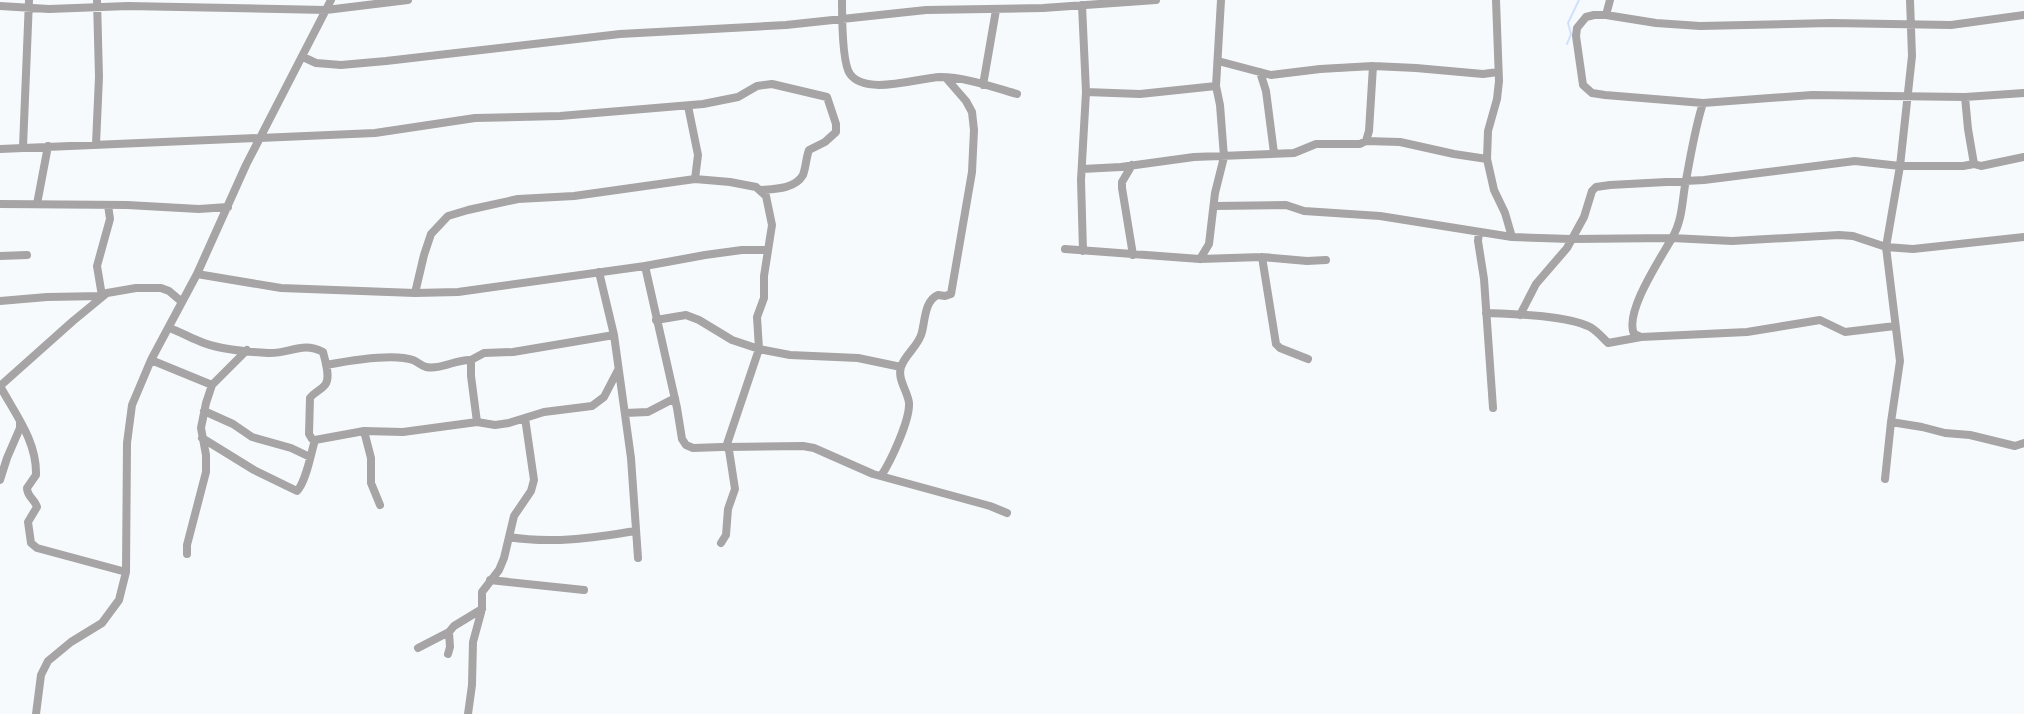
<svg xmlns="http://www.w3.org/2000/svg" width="2024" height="714" font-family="'Open Sans',sans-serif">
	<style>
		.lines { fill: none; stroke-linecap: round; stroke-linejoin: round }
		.stream { stroke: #cfe0fe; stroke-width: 2 }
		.minor { stroke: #a6a4a4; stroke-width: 8 }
	</style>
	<rect width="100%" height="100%" fill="#f7fafd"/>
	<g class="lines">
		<path class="stream" d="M1567,44L1571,34L1568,23L1579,0"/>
		<path class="minor" d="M842,0C842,15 842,63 850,74C866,96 917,78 940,77C965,77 993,87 1017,94
			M1496,0L1499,81L1497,99L1488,131L1487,159L1494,190L1505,213L1512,237
			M1082,5L1086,92L1081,180L1083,251
			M0,6L49,9L128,6L326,10L408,0
			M1606,15L1610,0
			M2024,15L1951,25L1831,23L1700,26L1656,23L1606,15H1594L1586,17L1577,28L1576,36L1583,85L1592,93L1605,95L1703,103L1812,95L1965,97L2024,93
			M303,57L316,63L341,65L386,61L620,34L786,25L926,10L1043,8L1156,0
			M1218,61L1271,75L1320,69L1373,66L1416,68L1483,74L1498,72
			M1260,72L1266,91L1274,153
			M983,85L996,10
			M1086,92L1140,94L1216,86
			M1965,97L1968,129L1974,164L1981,166L2024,157
			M1703,103C1695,128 1691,154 1686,180C1682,199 1683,220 1672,238C1661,258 1624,312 1634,334L1641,337L1747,332L1820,320L1845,332L1895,326
			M688,106L698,155L695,179
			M1366,141L1400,142L1454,154L1487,159
			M96,144L99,77L97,0
			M23,147L29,0
			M0,149L375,133L475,118L560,116L703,104L738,97L757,86L772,84L827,97L836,124V132L825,142L809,150C806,158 806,167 803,175C795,189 775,189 761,190
			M1132,165L1122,182V188L1133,255
			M1082,169L1121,167L1194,157L1294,153L1316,144H1360L1366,141L1369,131L1373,66
			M0,204L127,205L199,209L228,207
			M37,204L48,146
			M1214,206L1286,205L1304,211L1380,216L1512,237L1571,239L1672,238L1732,241L1839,235L1853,236L1886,247L1913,249L2024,237
			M1479,232L1478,241L1484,279L1493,408
			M1065,249L1200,259L1262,257L1307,261L1326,260
			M0,256L27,255
			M1262,257L1276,344L1280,348L1308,359
			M1200,259L1209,244L1215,193L1224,157L1220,105L1216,86L1221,0
			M645,266L677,408L682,439L686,445L693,448L722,447H726L729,450L735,489L728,509L726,535L721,543
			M599,272L614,335L631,458L638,558
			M197,274L281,288L415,293L458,292L645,266L705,255L742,250H767
			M415,293L424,255L431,234L448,216L468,210L518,199L574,196L695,179L730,182L756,187L766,196L772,225L764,276V298L757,317L759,349L726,447L803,446L814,448L873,474L990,506L1007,513
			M0,301L47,297L102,296L97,266L110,219L108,205
			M1486,313C1514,314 1565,315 1590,327C1597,331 1602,337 1608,343L1641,337
			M1520,315L1536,284L1567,248L1584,217L1592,191L1596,187L1610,185L1704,180L1855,161L1900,166H1963L1974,164
			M656,320L686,315L699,320L732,340L759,349L790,355L858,358L901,367
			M169,328C179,331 188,337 199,341C217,349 249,352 268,353C290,354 302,341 323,352C325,360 331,378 325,385C320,391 314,392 310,398L309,434L312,439L315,440L364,431L403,432L477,422L471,376V360L484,353L513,352L614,335
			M151,360L212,385
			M326,365C347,361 393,353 413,360C418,362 421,366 426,367C441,370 456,359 471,360
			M204,411L233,424L252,437L291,448L310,457
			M625,413L648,412L675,398
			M477,422L495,425L509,423L544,412L592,406L604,397L618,370
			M1891,422L1922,427L1945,433L1970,435L2015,446L2024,443
			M364,431L371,458V483L380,505
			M202,438L254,470L297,491C306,482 311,453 315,440
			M881,476C891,461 910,420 909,403C908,392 897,379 901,367C905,354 919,346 922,332C925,320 925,300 938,295L945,296L951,294L972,172L974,130L972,112L966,101L946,78
			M1885,479L1891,422L1900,361L1886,247L1900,166L1912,56L1910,0
			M0,480L7,458L20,428V422
			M509,537C551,544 594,538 635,531
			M187,554V545L206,472V455L201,428L206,403L212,385L247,350
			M126,572L37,548L31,543L28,522L37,507C35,499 27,497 27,488L36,475C37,441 15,414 0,386L73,321L107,293L136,288H161L169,291L182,302
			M490,580L584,590
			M418,648L449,632
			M448,654L450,647L449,632L454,626L482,609
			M36,714L41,675L48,661L71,642L102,623L119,600L126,572L127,443L132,405L151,360L197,274L246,165L331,0
			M468,714L472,685L473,642L482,609V592L499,570L504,558L514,516L531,491L534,480L525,418"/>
	</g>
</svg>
